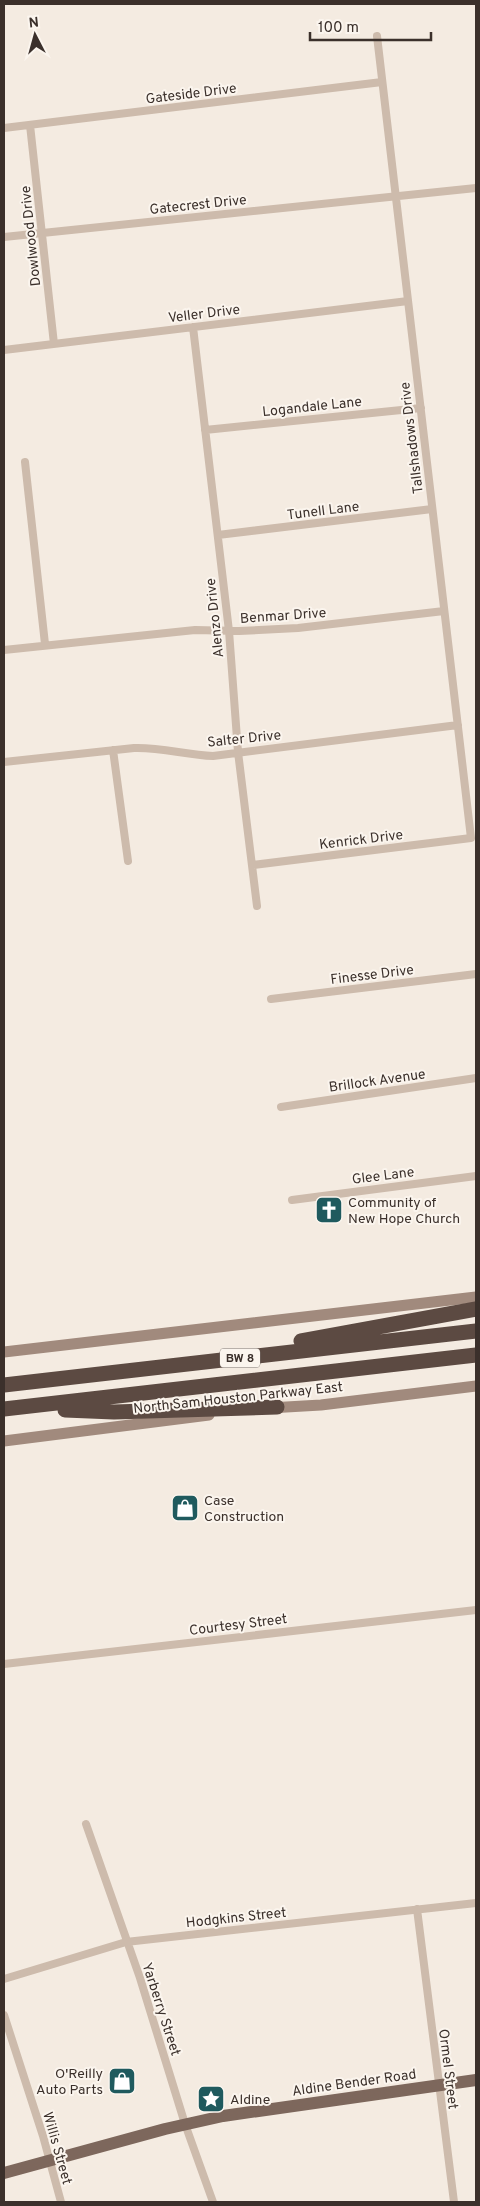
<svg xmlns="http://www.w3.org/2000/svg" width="480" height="2206" font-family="Overpass,sans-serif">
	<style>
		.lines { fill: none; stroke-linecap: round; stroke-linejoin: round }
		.minor { stroke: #cdbbac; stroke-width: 8 }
		.secondary { stroke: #a18a7d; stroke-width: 11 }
		.primary { stroke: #7d675c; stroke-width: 12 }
		.motorway { stroke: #5c4a42; stroke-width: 15 }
		.labels { text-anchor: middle; stroke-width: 4; stroke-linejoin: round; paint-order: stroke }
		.shield { fill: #fbf5ee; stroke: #756b66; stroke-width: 1 }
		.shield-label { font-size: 12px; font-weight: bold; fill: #3b302b }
		.street-label { font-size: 14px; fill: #3b302b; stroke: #fbf5ee }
		.poi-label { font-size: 14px; fill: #3b302b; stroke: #fbf5ee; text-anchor: start }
	</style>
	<rect width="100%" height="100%" fill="#f4ebe1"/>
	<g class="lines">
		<path class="minor" d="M30,125L54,344
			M4,128L382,82
			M4,237L476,188
			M193,327L229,631L238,752L257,906
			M4,350L408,301
			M205,430L421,408
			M25,462L45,644
			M218,535L432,509
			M4,650L195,630L239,631L298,628L444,611
			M113,750L128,861
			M4,762L134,748C161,747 186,755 213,756L458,725
			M253,865L471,838L377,36
			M271,999L476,974
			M281,1107L476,1078
			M292,1200L476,1176
			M4,1664L476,1610
			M86,1824L140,1978L185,2124L213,2202
			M417,1909L454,2202
			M4,1979L126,1942L476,1903
			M4,2015L43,2136L61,2202"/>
		<path class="secondary" d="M4,1352L476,1297
			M269,1408L321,1405L476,1386
			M4,1441L209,1415"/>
		<path class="primary" d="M4,2173L165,2129L223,2116L476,2080"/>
		<path class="motorway" d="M301,1341L476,1309
			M4,1385L476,1331
			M4,1409L476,1355
			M65,1410L114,1412L277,1407"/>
	</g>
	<defs>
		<g id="church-square" transform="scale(1.4375)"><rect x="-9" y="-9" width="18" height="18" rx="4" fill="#1f5a5e" stroke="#fbf5ee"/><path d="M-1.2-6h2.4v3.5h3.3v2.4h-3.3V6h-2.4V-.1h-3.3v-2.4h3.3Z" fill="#fff"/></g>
		<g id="shop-square" transform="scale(1.4375)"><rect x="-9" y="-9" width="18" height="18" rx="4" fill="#1f5a5e" stroke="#fbf5ee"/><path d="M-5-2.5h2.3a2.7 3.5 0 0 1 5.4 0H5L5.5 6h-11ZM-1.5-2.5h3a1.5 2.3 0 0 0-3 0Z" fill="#fff"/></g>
		<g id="sight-square" transform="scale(1.4375)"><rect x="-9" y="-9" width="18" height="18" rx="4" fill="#1f5a5e" stroke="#fbf5ee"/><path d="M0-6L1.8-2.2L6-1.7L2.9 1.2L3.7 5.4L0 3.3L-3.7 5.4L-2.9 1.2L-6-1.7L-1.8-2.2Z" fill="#fff"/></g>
	</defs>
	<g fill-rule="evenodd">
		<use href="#church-square" x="329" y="1210"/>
		<use href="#shop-square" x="185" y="1508"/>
		<use href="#shop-square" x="122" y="2081"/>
		<use href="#sight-square" x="211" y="2099"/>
	</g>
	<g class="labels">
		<rect class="shield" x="220" y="1348.5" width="40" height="19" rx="4"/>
		<g class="shield-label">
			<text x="240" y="1362">BW 8</text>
		</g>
		<g class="street-label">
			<text transform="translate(191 93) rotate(-7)" y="5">Gateside Drive</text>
			<text transform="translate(198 204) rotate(-6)" y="5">Gatecrest Drive</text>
			<text transform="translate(30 236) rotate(-96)" y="5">Dowlwood Drive</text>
			<text transform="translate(204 313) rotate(-7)" y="5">Veller Drive</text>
			<text transform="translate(312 406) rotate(-6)" y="5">Logandale Lane</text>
			<text transform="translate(411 438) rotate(-97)" y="5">Tallshadows Drive</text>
			<text transform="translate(323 510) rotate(-7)" y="5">Tunell Lane</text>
			<text transform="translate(283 615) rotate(-4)" y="5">Benmar Drive</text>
			<text transform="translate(214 618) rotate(-96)" y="5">Alenzo Drive</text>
			<text transform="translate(244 738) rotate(-6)" y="5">Salter Drive</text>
			<text transform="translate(361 839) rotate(-7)" y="5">Kenrick Drive</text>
			<text transform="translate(372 974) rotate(-7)" y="5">Finesse Drive</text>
			<text transform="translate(377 1080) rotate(-8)" y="5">Brillock Avenue</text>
			<text transform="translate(383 1175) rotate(-7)" y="5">Glee Lane</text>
			<text transform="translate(238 1397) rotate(-6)" y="5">North Sam Houston Parkway East</text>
			<text transform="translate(238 1624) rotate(-7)" y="5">Courtesy Street</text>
			<text transform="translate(236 1917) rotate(-6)" y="5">Hodgkins Street</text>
			<text transform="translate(162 2009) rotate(72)" y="5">Yarberry Street</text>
			<text transform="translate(449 2069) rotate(83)" y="5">Ormel Street</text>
			<text transform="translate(354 2082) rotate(-8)" y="5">Aldine Bender Road</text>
			<text transform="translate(58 2148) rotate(74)" y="5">Willis Street</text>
		</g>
		<g class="poi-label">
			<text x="348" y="1207">Community of<tspan x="348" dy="16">New Hope Church</tspan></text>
			<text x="204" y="1505">Case<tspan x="204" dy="16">Construction</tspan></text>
			<text x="103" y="2078" text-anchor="end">O'Reilly<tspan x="103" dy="16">Auto Parts</tspan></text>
			<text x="230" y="2104">Aldine</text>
		</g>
	</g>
	<rect width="480" height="2206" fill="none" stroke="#3b302b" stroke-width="10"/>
	<g transform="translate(35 35) rotate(354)" stroke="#fbf5ee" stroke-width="4" paint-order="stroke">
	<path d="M0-4L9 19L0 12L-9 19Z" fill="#3b302b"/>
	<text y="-8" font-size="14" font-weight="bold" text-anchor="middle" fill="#3b302b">N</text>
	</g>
	<path d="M310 32v8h121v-8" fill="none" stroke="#3b302b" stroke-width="2.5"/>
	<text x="318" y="32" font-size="15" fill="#3b302b" stroke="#fbf5ee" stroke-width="4" paint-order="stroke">100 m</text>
</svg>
